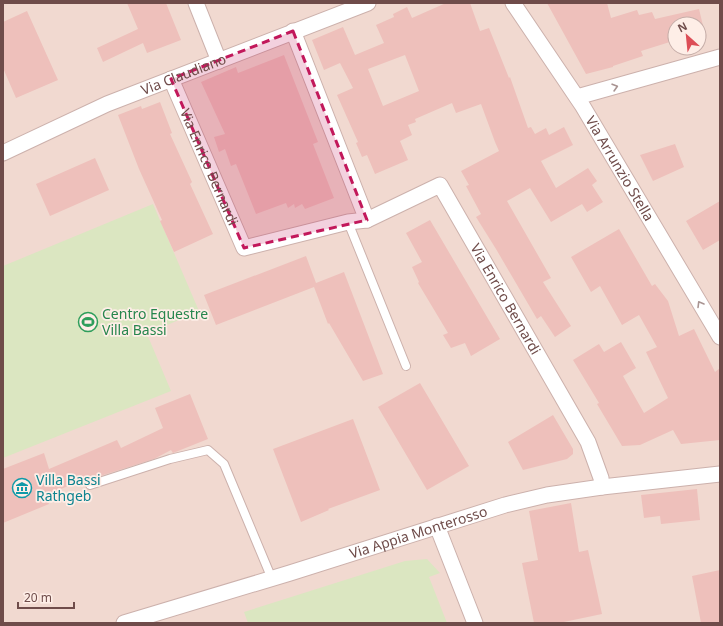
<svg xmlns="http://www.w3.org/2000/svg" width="723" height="626" font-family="'Noto Sans',sans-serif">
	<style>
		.residential { fill: #f1d9d0; fill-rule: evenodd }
		.green { fill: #dbe6c1 }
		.building { fill: #eec0bb; fill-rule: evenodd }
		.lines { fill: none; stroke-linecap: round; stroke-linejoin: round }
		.lane-casing { stroke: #ccb1ac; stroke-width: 10 }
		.street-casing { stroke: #ccb1ac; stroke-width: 17 }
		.lane { stroke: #fff; stroke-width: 8 }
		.street { stroke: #fff; stroke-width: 15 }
		.oneway { stroke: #a99492 }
		.marked { fill: #c2185b; fill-opacity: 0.2; stroke: #c2185b; stroke-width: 3; stroke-dasharray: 8 5; stroke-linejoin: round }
		.labels { text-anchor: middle; stroke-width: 3.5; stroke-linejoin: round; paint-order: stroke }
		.street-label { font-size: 14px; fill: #6f4c4a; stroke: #feeee7 }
		.leisure-label { font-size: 14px; fill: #27864d; stroke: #feeee7; text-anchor: start }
		.culture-label { font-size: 14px; fill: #0d838f; stroke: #feeee7; text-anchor: start }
	</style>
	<rect width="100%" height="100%" fill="#fae9e1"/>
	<path class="residential" d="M3,3H720V623H3ZM675,24H699V48H675Z"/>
	<path class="green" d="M153,204L199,311L147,334L171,391L3,458V266Z
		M427,559L440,573L429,577L447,623H248L244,612L405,561Z"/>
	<path class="building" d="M127,3H166L181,40L147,53L143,43L103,62L97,48L138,29Z
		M446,3H470L480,31L489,28L509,78L510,77L528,128L531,127L535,134L546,128L549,135L564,127L573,145L541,161L556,188L588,168L597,181L592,185L603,202L587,212L582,204L551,222L530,188L507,201L551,278L543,282L571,326L555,337L541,316L537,319L496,249L476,217L481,214L466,186L469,185L461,171L499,151L495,142L481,104L456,113L452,103L415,119L416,122L408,125L412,135L400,141L408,160L375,174L367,155L362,157L356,143L358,142L337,95L353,88L340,63L324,70L312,40L343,27L355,55L384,43L376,25L394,17L393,14L407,7L412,18ZM405,55L419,91L383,106L368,69Z
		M547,3H607L611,18L637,10L639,15L652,12L655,19L699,9L706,38L699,40V24H675V46L673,41L641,51L643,56L613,66V67L586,74Z
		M27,11L58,80L16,98L3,68V22Z
		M284,55L318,142L313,144L334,198L305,209L302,204L295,208L294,204L288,208L286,203L256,214L236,164L231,166L225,149L219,152L214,137L225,134L201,82L236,67L238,73Z
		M160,102L172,133L170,134L192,182L190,184L213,234L174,252L160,221L162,220L139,169L118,115L141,106L142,109Z
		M675,144L684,167L653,181L640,155Z
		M95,158L109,190L50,216L36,184Z
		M720,201V240L703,250L686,221Z
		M430,220L500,339L471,356L465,343L451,348L443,335L448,333L418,283L419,282L412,267L422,262L406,233Z
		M619,229L652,286L655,284L668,301L679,336L694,329L715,372L720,368V440L681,444L673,430L640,445L622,446L597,404L599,403L573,360L599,344L604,352L621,342L636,368L623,376L644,413L668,398L646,352L657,347L639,315L622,325L600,286L591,292L571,257Z
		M306,256L316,283L344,272L383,374L363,381L329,323L328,324L314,287L216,325L204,295Z
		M420,383L469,466L427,490L378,407Z
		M190,394L208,439L173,453L171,450L154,459L94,478L93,475L45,496L49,504L3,523V469L44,453L49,469L117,440L121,448L163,428L155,408Z
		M553,415L573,449V454L567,459L523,470L508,442Z
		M353,419L380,490L328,509L329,510L301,522L273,449Z
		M697,489L700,520L661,524L660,516L644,518L641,495Z
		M571,503L579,552L588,550L602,614L559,623H534L522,563L538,560L529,511Z
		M720,570V623H701L692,576Z"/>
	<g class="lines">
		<g class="lane-casing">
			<path id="lane" d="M348,222L406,366
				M90,485L170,459L208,450L224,464L272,579"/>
		</g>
		<g class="street-casing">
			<g id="street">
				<path d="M196,3L219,61"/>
				<path id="s1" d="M513,3L582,105L720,337"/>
				<path d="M293,31L367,220"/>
				<path id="s2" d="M171,79L244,248L348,222L367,220L440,185L588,442L601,478L602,487"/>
				<path d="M577,97L720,57"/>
				<path id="s3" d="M3,153L107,104L368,3"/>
				<path d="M437,526L475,623"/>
				<path id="s4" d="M124,623L290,573L505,505L547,495L602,487L720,474"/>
			</g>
		</g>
		<use href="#lane" class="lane"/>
		<use href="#street" class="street"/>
	</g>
	<defs><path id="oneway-chevron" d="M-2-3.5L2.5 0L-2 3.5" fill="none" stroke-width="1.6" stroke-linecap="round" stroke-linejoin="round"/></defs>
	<g class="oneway">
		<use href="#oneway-chevron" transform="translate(615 87) rotate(-16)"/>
		<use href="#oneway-chevron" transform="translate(700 304) rotate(-121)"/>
	</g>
	<path class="marked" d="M293,31L367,220L244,248L171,79Z"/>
	<defs>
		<g id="stadium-ring" transform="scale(1)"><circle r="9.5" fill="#feeee7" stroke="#2e9e5b" stroke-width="1.5"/><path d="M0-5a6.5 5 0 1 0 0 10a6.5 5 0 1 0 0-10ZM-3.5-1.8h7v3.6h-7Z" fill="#2e9e5b"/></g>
		<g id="museum-ring" transform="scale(1)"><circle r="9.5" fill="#feeee7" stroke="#0f9aa8" stroke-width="1.5"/><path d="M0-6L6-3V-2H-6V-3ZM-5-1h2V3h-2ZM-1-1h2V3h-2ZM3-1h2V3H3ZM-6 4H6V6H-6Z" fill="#0f9aa8"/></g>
	</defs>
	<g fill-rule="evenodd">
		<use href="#stadium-ring" x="88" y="322"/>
		<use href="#museum-ring" x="22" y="488"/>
	</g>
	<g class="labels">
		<g class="street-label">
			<text dy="5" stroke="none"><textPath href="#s3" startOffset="197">Via Claudiano</textPath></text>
			<text dy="5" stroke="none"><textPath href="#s2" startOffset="96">Via Enrico Bernardi</textPath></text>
			<text dy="5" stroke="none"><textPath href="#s1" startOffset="197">Via Arrunzio Stella</textPath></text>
			<text dy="5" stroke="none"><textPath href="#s2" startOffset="523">Via Enrico Bernardi</textPath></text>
			<text dy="5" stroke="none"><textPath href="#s4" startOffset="308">Via Appia Monterosso</textPath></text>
		</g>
		<g class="leisure-label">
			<text x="102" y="319">Centro Equestre<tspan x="102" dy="16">Villa Bassi</tspan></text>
		</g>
		<g class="culture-label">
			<text x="36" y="485">Villa Bassi<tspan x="36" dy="16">Rathgeb</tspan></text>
		</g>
	</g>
	<rect width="723" height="626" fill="none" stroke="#6f4c4a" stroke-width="8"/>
	<g transform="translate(687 36) rotate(333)"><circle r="19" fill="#feeee7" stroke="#c5ada8"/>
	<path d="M0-3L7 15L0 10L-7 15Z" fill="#dd4e57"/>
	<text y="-6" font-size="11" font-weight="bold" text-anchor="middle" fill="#6f4c4a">N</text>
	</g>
	<path d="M18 602v6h56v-6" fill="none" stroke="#6f4c4a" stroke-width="2"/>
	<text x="24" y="602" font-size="12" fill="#6f4c4a" stroke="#feeee7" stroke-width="3" paint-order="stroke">20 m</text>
</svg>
